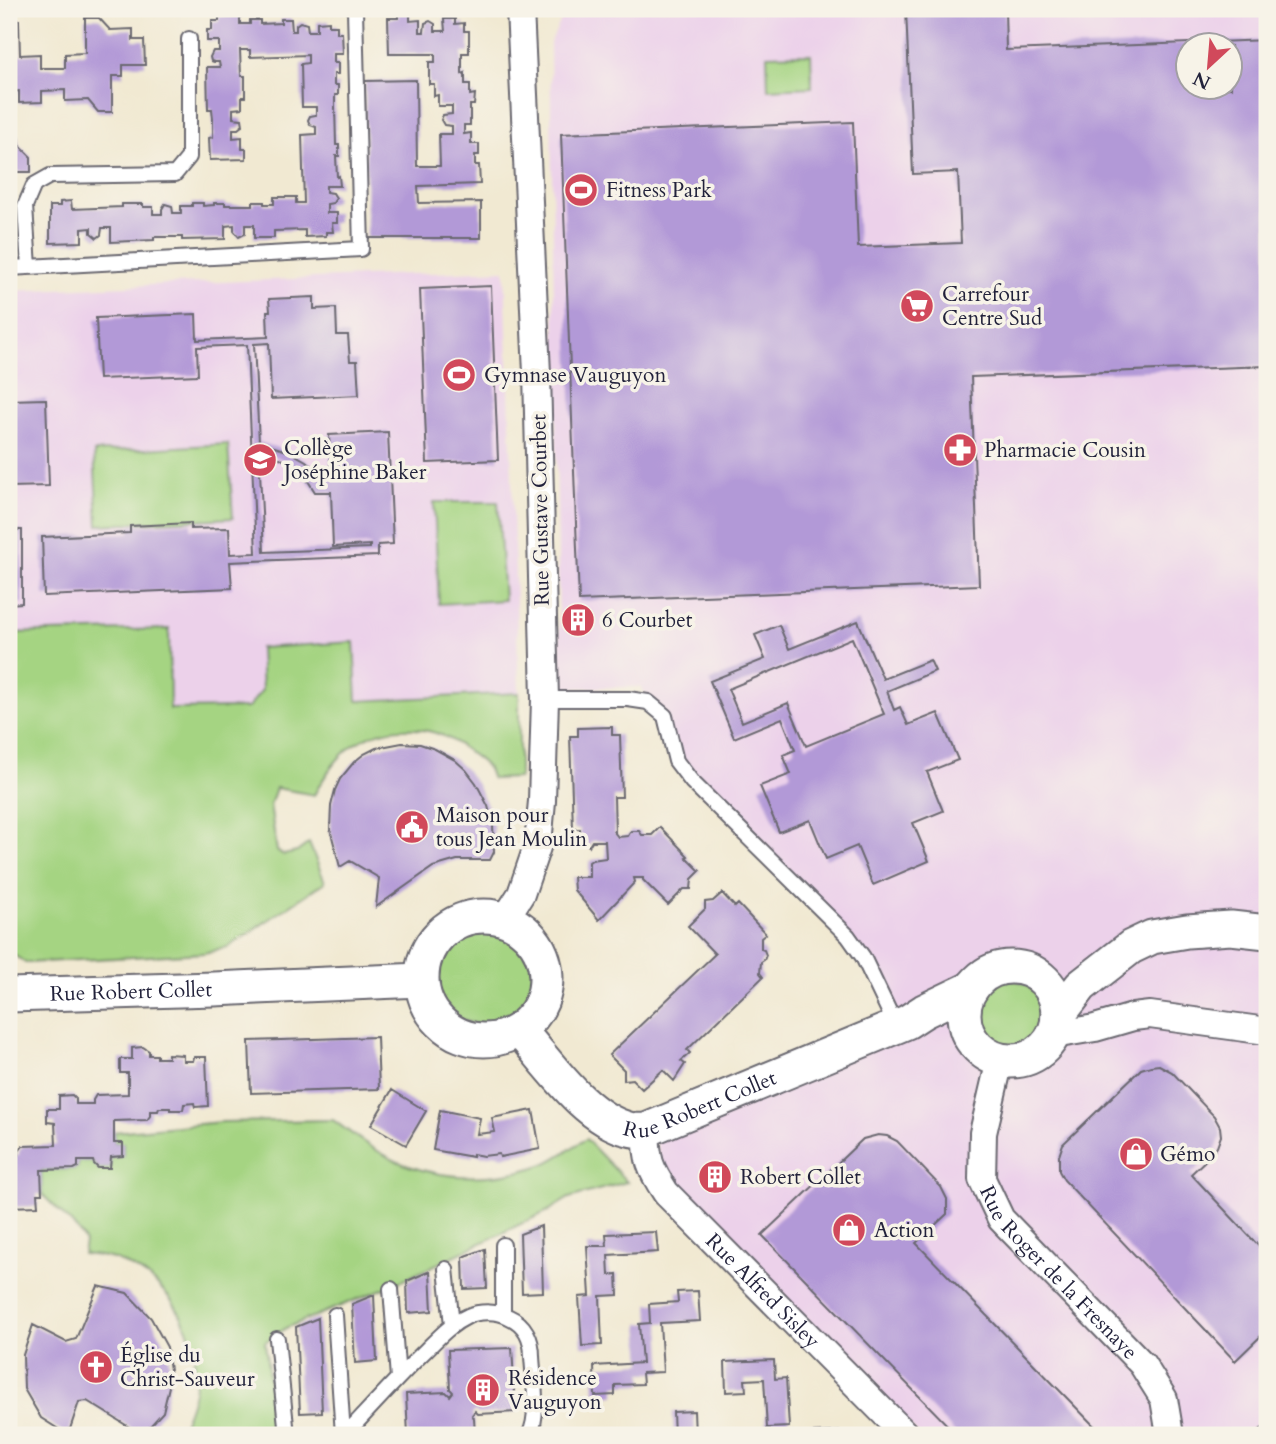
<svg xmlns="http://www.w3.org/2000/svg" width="1276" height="1444" font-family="Cardo,serif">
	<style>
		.built { fill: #ecd1ea; fill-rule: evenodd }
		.green { fill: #a5d482; stroke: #647b5e; stroke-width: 2 }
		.building { fill: #b299d7; fill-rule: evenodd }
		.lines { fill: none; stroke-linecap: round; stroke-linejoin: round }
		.service-casing { stroke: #6a6870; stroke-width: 18 }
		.minor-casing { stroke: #6a6870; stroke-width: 30 }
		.tertiary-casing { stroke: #6a6870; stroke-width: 37 }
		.service { stroke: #fff; stroke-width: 14 }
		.minor { stroke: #fff; stroke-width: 26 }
		.tertiary { stroke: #fff; stroke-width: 33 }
		.labels { text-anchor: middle; stroke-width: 7; stroke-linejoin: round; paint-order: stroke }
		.poi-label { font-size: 21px; fill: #22223b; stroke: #f7f3e8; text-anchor: start }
		.street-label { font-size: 21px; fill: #22223b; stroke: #f7f3e8 }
	</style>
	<rect width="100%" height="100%" fill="#f7f3e8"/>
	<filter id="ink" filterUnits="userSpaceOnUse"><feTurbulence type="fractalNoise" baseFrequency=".0143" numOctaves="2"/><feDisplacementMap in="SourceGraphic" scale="14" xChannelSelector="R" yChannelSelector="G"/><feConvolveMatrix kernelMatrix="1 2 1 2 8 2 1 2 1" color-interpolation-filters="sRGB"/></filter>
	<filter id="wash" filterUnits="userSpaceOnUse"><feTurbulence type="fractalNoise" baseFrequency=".00686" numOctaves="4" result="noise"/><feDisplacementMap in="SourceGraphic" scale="28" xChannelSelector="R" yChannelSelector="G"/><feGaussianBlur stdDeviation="1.57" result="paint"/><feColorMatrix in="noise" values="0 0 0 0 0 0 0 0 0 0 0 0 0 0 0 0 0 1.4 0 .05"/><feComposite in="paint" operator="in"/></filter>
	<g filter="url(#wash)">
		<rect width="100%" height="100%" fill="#f1e9d2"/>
		<path class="built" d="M569,9H1267V1435H920L724,1245L663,1179L655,1134L901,1031L866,956L697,782L682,760L650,699L640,687L560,688L550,43L562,18ZM1188,46H1230V88H1188Z
			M505,270L519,693L357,701L354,642L261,648L262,690L248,708L169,709V629L9,633V291Z"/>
		<path class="green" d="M811,54L812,87L768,89L767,55Z
			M228,444L233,518L98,525L94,452Z
			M434,502H498L504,600L439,604Z
			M169,629L170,709L248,708L262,690L260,648L354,642L357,701L519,693V778L492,779C491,778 489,771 488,769C483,761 471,754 463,748C430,721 378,723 346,751C332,764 323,779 314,795L276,788L270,805L277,851L284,855L297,852L309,843L325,882L228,947L204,953L26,963L9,952V633Z
			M431 973a51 51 0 1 1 102 0a51 51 0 1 1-102 0Z
			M976 1014a34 34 0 1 1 68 0a34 34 0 1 1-68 0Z
			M333,1120C356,1137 380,1155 406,1165C450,1181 501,1180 544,1164C558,1158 572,1147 586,1139L627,1182L569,1198L548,1211L395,1284L288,1327L265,1342L275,1435H178C185,1420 194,1400 195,1384C198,1325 167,1276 110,1258C102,1256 92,1255 83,1254L85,1242L77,1229L42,1194L41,1170L74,1169L78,1167V1161H93L94,1164L98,1168H110L111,1157L123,1156V1143H114V1132L221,1122Z"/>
		<g id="blocks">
			<path class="building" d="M906,9H1005L1006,50L1267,40V366L971,377L979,585L579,601L561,134L853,122L858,247L961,243L958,172L913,174ZM1188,46H1231V88H1188Z
				M398,12H410V21L420,20V32H424L425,23L430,21L435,24V31H445L444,19H455V24L464,23V31H469V53H462V74L465,73V84H470V95L475,94L474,105H470V125H464V134L471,133V144H479V155H475V165H479L480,184L418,186L419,203L481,202V238H367L365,81L416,80L417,166H440L439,134H452V126L444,125L441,120L443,115L452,114V106H438V95L434,96V84H429V62H435V54H389L388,18H398Z
				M240,15V24H250V20H260V24L281,23V19H291L292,31H296V25L300,22L307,24L308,31H317V22L329,21V26H337V33H342L343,54H334V63H338V74H334V85H338V95H335V106L336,145H339V156H336L337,177L339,176L340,186H326V192L333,193L336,198L333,203L327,204V213H337V223H332L333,232H326V236L305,237V230L274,231V238H254V225H245V234L239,237L234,231V225L225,226V239L182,240V237H154V240L111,242V228H102L101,235L97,238L91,233V228L82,229V242L50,243V206H60V202L71,201L72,209L122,207V204H143V207H153V214H162V209L165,204L172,206L173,213H181V206H192V203H203V206L214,205V203H225V205H253V202H264V204H274V197H296V203H304L302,135L316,134V127L310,125L308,120L310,116L316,115V107H302L301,64L308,63V55L250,57V50H240L241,76H245V97H242V108L233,109V118L242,119L243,125L238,129H233V138L242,137V149H246V159L210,160L209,138L213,137V118L212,109H208L207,67H220L219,62H214L211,61L210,57L213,51H219V41H207V30H212V21H219V16Z
				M85,18H99L110,30L133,29V40H144L145,65H123V76H112V112H98L88,100L65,101V90L42,91V102L19,103V91L9,92V20H19L20,55L40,54V68H65V54L85,53Z
				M9,136H18L19,145L31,157V172H9Z
				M491,286L498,460L427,463L420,289Z
				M314,297V309L336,308L337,335H348L350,361H357L359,395L271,399L269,343L254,344L259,442L290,452L306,461L323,476H331L329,435L388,432L393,544L378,545V556L230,562L232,588L44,596L42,537L130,533V526L191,523V529L229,528L230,554L256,553L247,345L197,347L198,375L99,379L96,318L196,314L197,340L268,337L267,311H270L269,299ZM259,452L280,458L294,467L308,481L315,492H331L333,547L370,545V548L264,552Z
				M46,399L49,486L9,487V400Z
				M9,530H22V603L9,604Z
				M572,614H584V627H572Z
				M858,621L883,679L930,660L935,671L887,691L894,710L900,707L908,725L938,713L958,760L927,772L943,811L913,823L929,861L873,885L857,846L826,859L810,820L779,832L760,786L791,774L783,755L795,750L782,718L734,738L710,681L765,659L755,635L779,625L789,649ZM852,638L884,714L806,746L788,703L742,722L728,689Z
				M612,727V735H620L622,797H614L615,832H614L618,837L628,836L631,831H639L642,835H652L660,827L688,856L686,857L700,871L692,879L691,889H684L668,905L643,880V878H634L635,882L599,920L574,890L573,877H589V862L592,860L606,858L605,841H592L589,846L580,840V829H573L570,736H578V728Z
				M402,743L420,744L435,749L455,760L466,770L476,783L488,806L493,825L494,852L490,860H457L433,867L376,907L379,878L350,861L340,867L330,829L331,806L335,790L340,779L354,762L364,754L376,748Z
				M722,893L735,907L738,904L766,934L761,938V949L764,950L766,955L764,960L761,962L760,973L763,977L687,1050L690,1053L681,1061L685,1064L674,1081L663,1070L642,1089L632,1079L624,1080V1070L609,1055L715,954L688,926L705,909V902L713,901Z
				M377,1037L379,1089L251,1093L249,1041Z
				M143,1047L149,1051V1055H157V1058H168V1054L183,1055V1061H193L194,1057H206L208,1106L195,1107L194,1103L184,1104L183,1110H170V1108H159L158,1111H150V1116L147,1120L114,1121V1143H123V1156L111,1157L110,1168H98L94,1164L93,1161H78V1167L74,1169L41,1170L42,1194H37L38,1206L9,1207V1158H12V1155H19V1151L23,1146L56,1145L55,1123L47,1122V1109H59V1096L72,1095L76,1099V1104H93V1100L96,1095L128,1094V1073H120V1059H132V1048Z
				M1159,1065L1172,1072L1214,1116L1220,1127L1221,1136L1217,1147L1211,1155L1191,1174L1267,1255V1330L1235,1361L1064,1180L1059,1171V1156L1063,1144L1141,1069L1151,1066Z
				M392,1090L426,1111L406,1145L371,1125Z
				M440,1110L480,1118L477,1134L495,1132L492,1118L533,1110L540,1149L500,1157L499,1154L483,1156L473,1154V1157L433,1150Z
				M878,1135L887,1136L897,1141L941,1187L947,1199V1214L916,1243L1099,1431V1435H957L762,1235L863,1139Z
				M714,1171L722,1178L716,1183L709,1176Z
				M541,1226L543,1292L522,1293L520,1234Z
				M656,1232L658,1252L608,1255L609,1275L617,1274L618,1295L600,1296L602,1345L582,1346L579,1297L590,1296L587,1246H607L606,1234Z
				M485,1249L487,1288L464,1289L463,1257Z
				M430,1271L432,1311L408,1313L407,1281Z
				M98,1286L127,1293L151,1318L167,1347L171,1378L163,1412L142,1435L87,1401L79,1402L68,1435L41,1418L24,1389L23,1355L33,1325L66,1342L76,1339Z
				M698,1291L700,1321L660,1323L663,1372L642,1373L643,1384L615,1385V1395L595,1396L594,1366L642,1363L639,1324L650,1323L649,1304L678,1302L677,1292Z
				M374,1295L377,1361L355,1363L352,1304Z
				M318,1318L322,1412L300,1413L296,1327Z
				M512,1348L516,1412L478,1414L475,1411L472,1415L474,1418L475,1435H408L406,1394L446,1392L450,1396L453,1392L450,1389L448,1350Z
				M774,1360L775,1379L786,1378L789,1427L767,1428L764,1379L745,1380L746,1391L726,1392L725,1362Z
				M694,1411L695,1435H674L673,1412Z
				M1267,1425V1435H1254L1261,1429Z
				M850,1431V1435H810V1433Z"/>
		</g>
	</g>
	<g filter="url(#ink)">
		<use href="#blocks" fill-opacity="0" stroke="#6a6870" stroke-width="2"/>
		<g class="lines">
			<g class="service-casing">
				<path id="service" d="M29,267L25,206L34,185L50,176L175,174L189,157V39
					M9,268L361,249L355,9
					M545,699H628L648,702L665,716L676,761L692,782L848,936L863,957L896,1026
					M503,1245V1314
					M446,1269L452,1325
					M391,1289L398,1378
					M335,1315L343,1435
					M277,1339L287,1435
					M345,1435C372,1406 398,1377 426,1350C439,1337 451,1324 468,1316C480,1311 497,1311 509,1317C525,1324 532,1339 532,1356C533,1377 540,1417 529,1435"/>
			</g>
			<g class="minor-casing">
				<g id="minor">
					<path d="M505,919L521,894L538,844L542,801L545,699L537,373L520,9"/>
					<path d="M1053,1035L1095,1028L1133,1017L1150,1015L1267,1031"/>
					<path id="s1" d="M1000,1060L983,1133L982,1179L1001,1219L1142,1364L1164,1399L1170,1435"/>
					<path id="s2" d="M646,1130C647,1160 649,1167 666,1193L906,1435"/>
				</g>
			</g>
			<g class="tertiary-casing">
				<g id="tertiary">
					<circle cx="484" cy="978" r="62"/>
					<circle cx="1011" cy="1014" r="47"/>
					<path id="s3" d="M9,995L214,989L421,980"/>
					<path d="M1058,1016L1081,986L1131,947L1152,937L1187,931L1231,928L1267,932"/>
					<path id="s4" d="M519,1030C548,1062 585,1119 629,1129C634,1131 641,1130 646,1130L907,1022L924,1011L972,988"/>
				</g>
			</g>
			<use href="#service" class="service"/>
			<use href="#minor" class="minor"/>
			<use href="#tertiary" class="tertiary"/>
		</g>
	</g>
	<defs>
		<g id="stadium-disc" transform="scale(1.75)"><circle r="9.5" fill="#d1495b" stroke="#f7f3e8"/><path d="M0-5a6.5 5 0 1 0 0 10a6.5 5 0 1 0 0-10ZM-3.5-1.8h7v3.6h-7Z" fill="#fff"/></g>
		<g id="supermarket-disc" transform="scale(1.75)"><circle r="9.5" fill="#d1495b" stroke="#f7f3e8"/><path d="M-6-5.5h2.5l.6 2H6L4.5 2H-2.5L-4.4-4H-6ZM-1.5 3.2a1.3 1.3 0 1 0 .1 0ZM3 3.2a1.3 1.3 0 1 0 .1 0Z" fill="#fff"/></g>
		<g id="pharmacy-disc" transform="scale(1.75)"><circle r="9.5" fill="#d1495b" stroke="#f7f3e8"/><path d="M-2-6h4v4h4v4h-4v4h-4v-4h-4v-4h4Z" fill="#fff"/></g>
		<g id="school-disc" transform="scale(1.75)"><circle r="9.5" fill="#d1495b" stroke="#f7f3e8"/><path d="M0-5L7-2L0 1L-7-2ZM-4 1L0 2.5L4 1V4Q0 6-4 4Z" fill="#fff"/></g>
		<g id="building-disc" transform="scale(1.75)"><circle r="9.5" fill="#d1495b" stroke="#f7f3e8"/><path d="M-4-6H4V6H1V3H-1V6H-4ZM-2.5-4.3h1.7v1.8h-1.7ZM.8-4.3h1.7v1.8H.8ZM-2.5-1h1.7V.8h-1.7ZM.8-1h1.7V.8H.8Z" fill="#fff"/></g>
		<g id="civic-disc" transform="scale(1.75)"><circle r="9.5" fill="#d1495b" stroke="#f7f3e8"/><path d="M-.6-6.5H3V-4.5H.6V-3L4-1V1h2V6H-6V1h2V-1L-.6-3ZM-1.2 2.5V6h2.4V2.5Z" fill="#fff"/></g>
		<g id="shop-disc" transform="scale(1.75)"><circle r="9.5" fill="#d1495b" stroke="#f7f3e8"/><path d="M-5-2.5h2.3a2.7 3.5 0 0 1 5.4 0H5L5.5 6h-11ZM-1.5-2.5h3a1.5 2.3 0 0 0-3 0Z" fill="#fff"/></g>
		<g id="church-disc" transform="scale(1.75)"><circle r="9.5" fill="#d1495b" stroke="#f7f3e8"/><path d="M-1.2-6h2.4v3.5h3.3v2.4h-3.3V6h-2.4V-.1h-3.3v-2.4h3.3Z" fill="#fff"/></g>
	</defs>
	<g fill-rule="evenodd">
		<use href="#stadium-disc" x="581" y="190"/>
		<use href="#supermarket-disc" x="917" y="306"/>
		<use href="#stadium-disc" x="459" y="375"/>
		<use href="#pharmacy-disc" x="960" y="450"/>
		<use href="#school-disc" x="260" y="460"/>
		<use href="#building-disc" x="578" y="620"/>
		<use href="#civic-disc" x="412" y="827"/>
		<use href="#shop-disc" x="1136" y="1154"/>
		<use href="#building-disc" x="715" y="1177"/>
		<use href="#shop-disc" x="849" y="1230"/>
		<use href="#church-disc" x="96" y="1367"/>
		<use href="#building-disc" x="483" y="1390"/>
	</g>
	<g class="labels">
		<g class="poi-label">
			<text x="606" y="197">Fitness Park</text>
			<text x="942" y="301">Carrefour<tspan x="942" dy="24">Centre Sud</tspan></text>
			<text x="484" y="382">Gymnase Vauguyon</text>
			<text x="284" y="455">Collège<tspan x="284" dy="24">Joséphine Baker</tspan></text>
			<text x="984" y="457">Pharmacie Cousin</text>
			<text x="602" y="627">6 Courbet</text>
			<text x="436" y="822">Maison pour<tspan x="436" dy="24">tous Jean Moulin</tspan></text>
			<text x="1160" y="1161">Gémo</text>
			<text x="740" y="1184">Robert Collet</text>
			<text x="874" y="1237">Action</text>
			<text x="120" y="1362">Église du<tspan x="120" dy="24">Christ-Sauveur</tspan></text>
			<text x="508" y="1385">Résidence<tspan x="508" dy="24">Vauguyon</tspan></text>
		</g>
		<g class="street-label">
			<text transform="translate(540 510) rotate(-91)" y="7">Rue Gustave Courbet</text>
			<text dy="7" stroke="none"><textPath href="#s3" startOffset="122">Rue Robert Collet</textPath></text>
			<text dy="7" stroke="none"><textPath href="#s4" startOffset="226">Rue Robert Collet</textPath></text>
			<text dy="7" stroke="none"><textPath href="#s1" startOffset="243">Rue Roger de la Fresnaye</textPath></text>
			<text dy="7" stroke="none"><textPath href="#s2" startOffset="205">Rue Alfred Sisley</textPath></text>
		</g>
	</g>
	<rect width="1276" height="1444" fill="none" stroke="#f7f3e8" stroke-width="35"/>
	<g transform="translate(1209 66) rotate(206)"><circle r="33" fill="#f7f3e8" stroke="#a29fa3" stroke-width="2"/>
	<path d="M0-5L12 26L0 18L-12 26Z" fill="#d1495b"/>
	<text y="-10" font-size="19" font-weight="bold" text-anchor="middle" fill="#22223b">N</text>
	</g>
</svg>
